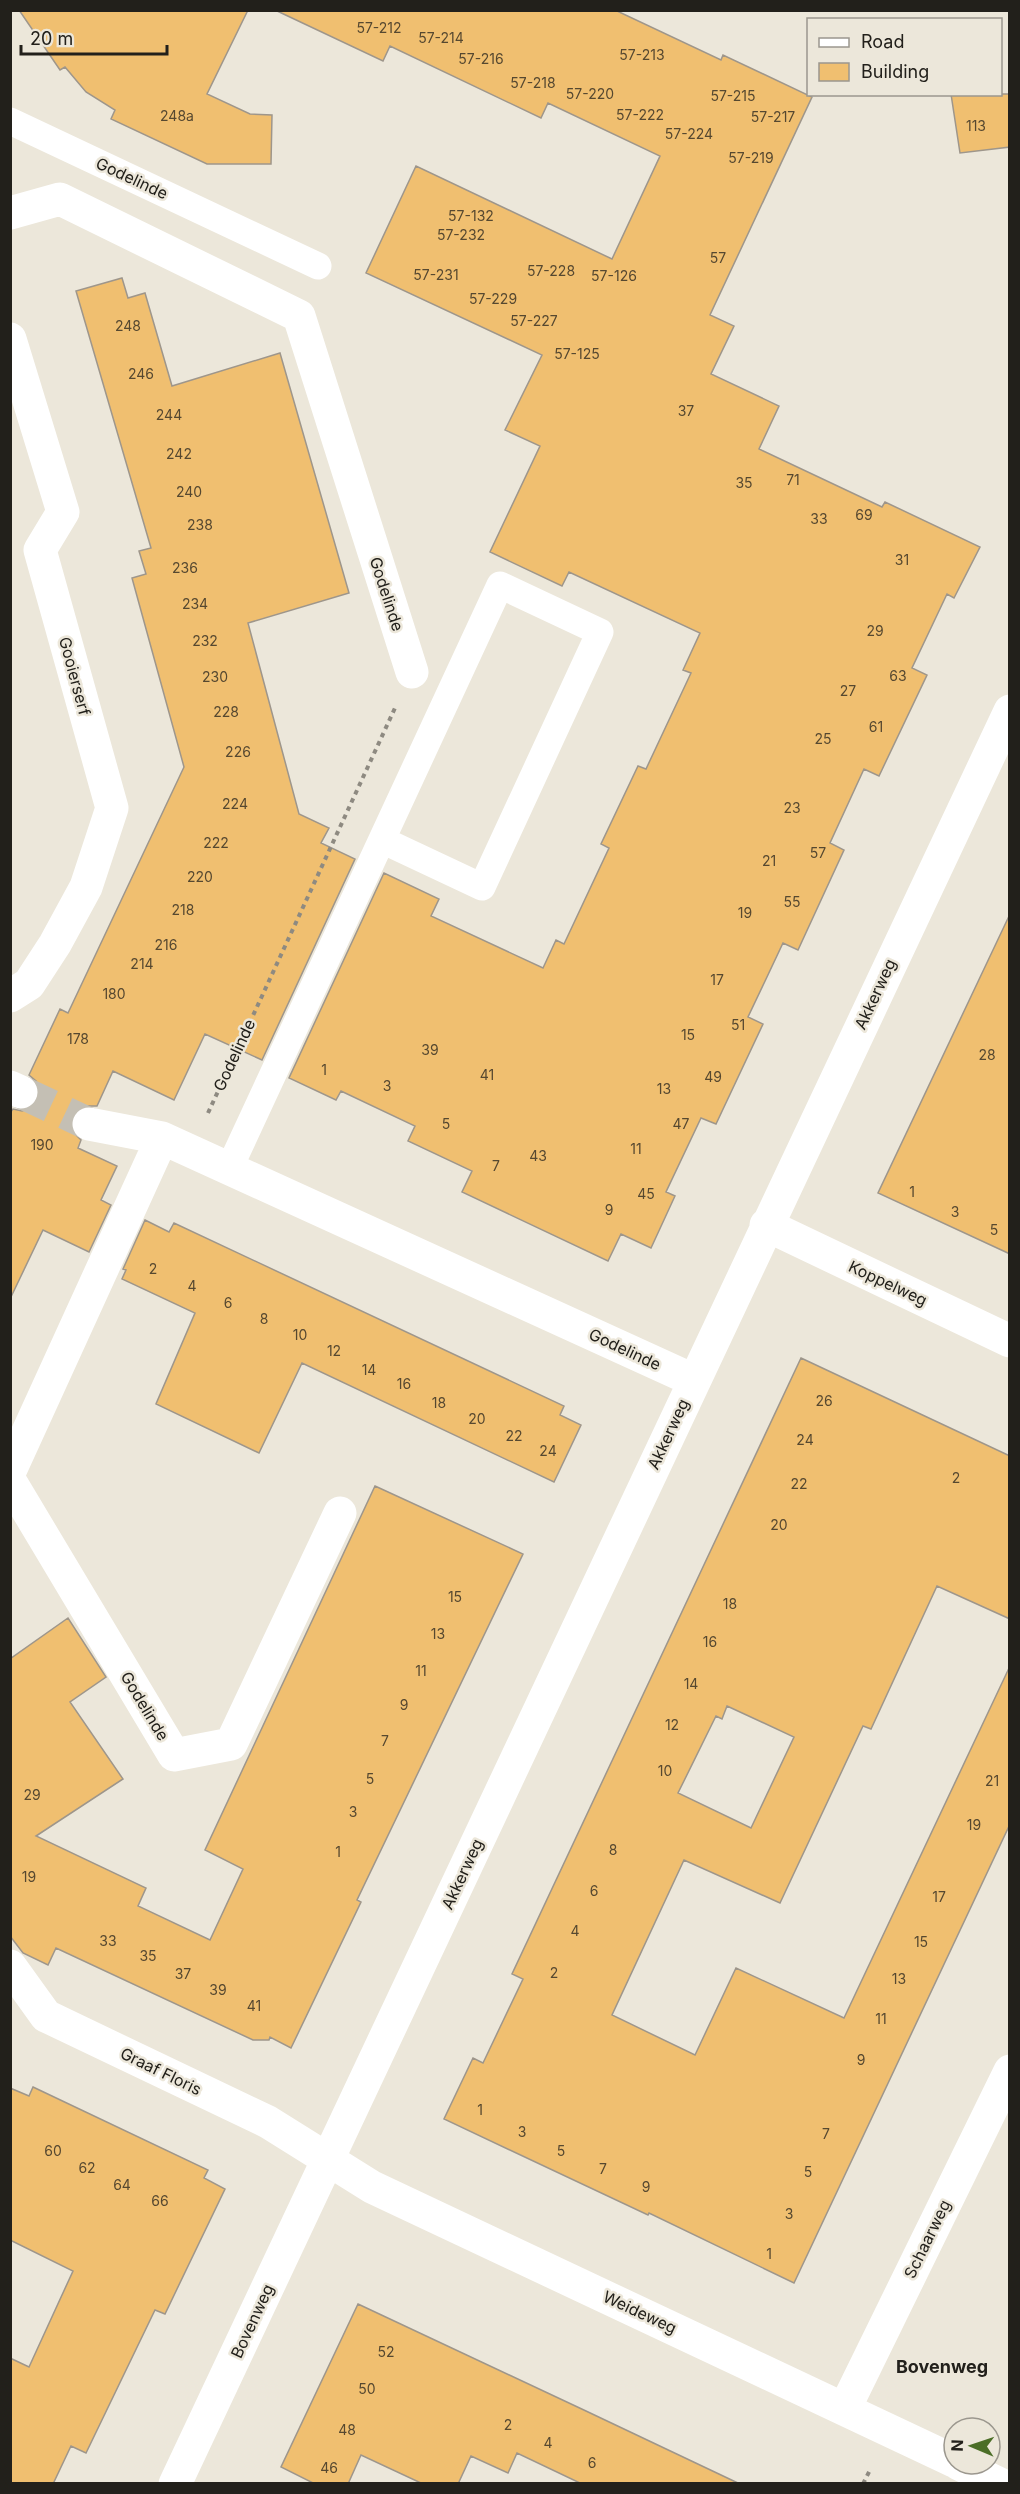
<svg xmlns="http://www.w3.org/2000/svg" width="1020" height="2494" font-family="Inter,sans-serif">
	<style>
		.building { fill: #f0bf70; stroke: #9e968b; stroke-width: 1.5; fill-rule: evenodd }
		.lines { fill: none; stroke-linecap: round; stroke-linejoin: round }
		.minor-tunnel { stroke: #c4bfb4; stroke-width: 33; stroke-dasharray: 33 16; stroke-linecap: butt }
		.path { stroke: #8e8a81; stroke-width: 4; stroke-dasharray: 4.5 4.5; stroke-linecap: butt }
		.service { stroke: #fff; stroke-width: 27 }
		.minor { stroke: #fff; stroke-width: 33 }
		.labels { text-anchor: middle; stroke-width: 5; stroke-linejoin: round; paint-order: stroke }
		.number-label { font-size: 14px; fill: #564830 }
		.street-label { font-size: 16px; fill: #22201b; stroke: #ece7da }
		.neighbourhood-label { font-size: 18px; font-weight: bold; fill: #22201b; stroke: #ece7da }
	</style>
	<rect width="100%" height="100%" fill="#ece7da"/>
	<path class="building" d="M19,10H248L207,94L250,114L272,115L271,164H207L111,119L115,110L86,92L65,67L60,70Z
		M275,10H615L721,60L723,55L812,97L710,315L734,326L711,374L779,406L759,449L882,507L885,502L980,547L954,598L947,594L912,668L927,675L879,776L864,769L830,843L844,850L798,950L783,943L748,1017L763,1024L716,1124L701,1118L666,1192L675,1196L651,1248L621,1234L608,1261L462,1192L472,1171L408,1141L415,1126L341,1091L336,1100L289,1078L384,873L439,899L431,916L543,968L556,940L564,944L609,848L601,844L638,766L646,769L691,673L683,670L700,633L569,572L562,586L490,552L540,446L505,430L542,355L366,273L416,166L612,259L660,156L548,103L541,118L390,46L383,61Z
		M951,94H1010V147L960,153Z
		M122,278L128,298L145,293L172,386L280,353L349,593L248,623L299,814L329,828L321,843L355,859L262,1060L205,1034L174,1100L113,1071L97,1106H83L74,1112L71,1121V1130L81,1140L78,1148L117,1166L101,1200L111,1205L89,1252L43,1230L10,1299V1113L13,1109L22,1111L31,1108L38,1100L40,1090L36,1081L29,1075L60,1009L68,1013L184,767L132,578L146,574L139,551L151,548L76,291Z
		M1010,914V1254L878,1193Z
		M145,1220L169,1232L174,1223L564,1406L560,1415L581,1425L554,1482L302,1363L259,1453L156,1404L195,1313L122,1279L126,1270L123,1269Z
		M801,1358L1010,1456V1619L937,1586L871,1729L863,1726L780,1903L684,1860L612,2015L695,2055L736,1968L844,2018L1010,1666V1824L794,2283L649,2213L648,2215L444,2119L473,2058L483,2063L523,1979L512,1974ZM727,1706L794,1737L751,1828L678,1793L716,1716L722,1719Z
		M375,1486L523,1554L357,1900L361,1902L291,2048L270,2037L269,2040H253L56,1948L48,1965L23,1953L10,1936V1659L68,1618L106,1677L70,1702L123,1779L36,1836L146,1888L138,1906L210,1940L243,1869L205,1850Z
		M33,2087L208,2170L204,2178L225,2189L165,2314L155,2310L86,2453L71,2446L53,2484H10V2358L29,2367L73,2271L10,2240V2088L29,2096Z
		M358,2304L586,2411L740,2484H582L517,2453L508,2473L471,2456L458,2484H423L361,2455L348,2484H315L281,2467Z"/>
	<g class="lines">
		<path class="minor-tunnel" d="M21,1092L89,1124"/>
		<path class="path" d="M208,1113L395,708
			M863,2484L871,2468"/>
		<path class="service" d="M10,121L318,266
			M229,1169L500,585L600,632L482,887L382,840"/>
		<path class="minor" d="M10,213L60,199L299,316L412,672
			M10,339L63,512L40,550L112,808L86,887L55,944L29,984L10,996
			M10,1087L21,1092
			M89,1124L162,1138L693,1380
			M766,1225L1010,1341
			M10,1471L162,1138
			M10,1481L174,1755L231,1744L340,1513
			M10,1966L46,2016L268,2122L372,2187L954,2461
			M845,2408L1010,2071
			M959,2464L1000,2484
			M175,2484L1010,711"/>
	</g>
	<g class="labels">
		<g class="number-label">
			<text x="379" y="33">57-212</text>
			<text x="441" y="43">57-214</text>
			<text x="642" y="60">57-213</text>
			<text x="481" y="64">57-216</text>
			<text x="533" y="88">57-218</text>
			<text x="590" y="99">57-220</text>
			<text x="733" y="101">57-215</text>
			<text x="640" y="120">57-222</text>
			<text x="177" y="121">248a</text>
			<text x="773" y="122">57-217</text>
			<text x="976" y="131">113</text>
			<text x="689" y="139">57-224</text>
			<text x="751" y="163">57-219</text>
			<text x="471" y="221">57-132</text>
			<text x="461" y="240">57-232</text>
			<text x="718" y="263">57</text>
			<text x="551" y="276">57-228</text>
			<text x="436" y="280">57-231</text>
			<text x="614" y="281">57-126</text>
			<text x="493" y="304">57-229</text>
			<text x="534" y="326">57-227</text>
			<text x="128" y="331">248</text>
			<text x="577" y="359">57-125</text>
			<text x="141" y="379">246</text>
			<text x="686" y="416">37</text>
			<text x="169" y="420">244</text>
			<text x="179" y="459">242</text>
			<text x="793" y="485">71</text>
			<text x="744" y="488">35</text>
			<text x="189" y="497">240</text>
			<text x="864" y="520">69</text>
			<text x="819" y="524">33</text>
			<text x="200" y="530">238</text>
			<text x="902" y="565">31</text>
			<text x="185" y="573">236</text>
			<text x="195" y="609">234</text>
			<text x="875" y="636">29</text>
			<text x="205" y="646">232</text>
			<text x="898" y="681">63</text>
			<text x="215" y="682">230</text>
			<text x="848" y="696">27</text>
			<text x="226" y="717">228</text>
			<text x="876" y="732">61</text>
			<text x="823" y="744">25</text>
			<text x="238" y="757">226</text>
			<text x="235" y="809">224</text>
			<text x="792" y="813">23</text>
			<text x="216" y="848">222</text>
			<text x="818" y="858">57</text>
			<text x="769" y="866">21</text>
			<text x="200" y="882">220</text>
			<text x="792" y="907">55</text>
			<text x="183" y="915">218</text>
			<text x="745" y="918">19</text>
			<text x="166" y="950">216</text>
			<text x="142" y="969">214</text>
			<text x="717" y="985">17</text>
			<text x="114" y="999">180</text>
			<text x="738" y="1030">51</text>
			<text x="688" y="1040">15</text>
			<text x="78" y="1044">178</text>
			<text x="430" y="1055">39</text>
			<text x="987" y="1060">28</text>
			<text x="324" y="1075">1</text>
			<text x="487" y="1080">41</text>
			<text x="713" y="1082">49</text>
			<text x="387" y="1091">3</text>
			<text x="664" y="1094">13</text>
			<text x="446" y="1129">5</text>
			<text x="681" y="1129">47</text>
			<text x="42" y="1150">190</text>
			<text x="636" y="1154">11</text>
			<text x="538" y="1161">43</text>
			<text x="496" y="1171">7</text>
			<text x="912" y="1197">1</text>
			<text x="646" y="1199">45</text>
			<text x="609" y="1215">9</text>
			<text x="955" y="1217">3</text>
			<text x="994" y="1235">5</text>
			<text x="153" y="1274">2</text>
			<text x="192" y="1291">4</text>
			<text x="228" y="1308">6</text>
			<text x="264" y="1324">8</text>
			<text x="300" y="1340">10</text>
			<text x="334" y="1356">12</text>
			<text x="369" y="1375">14</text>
			<text x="404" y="1389">16</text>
			<text x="824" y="1406">26</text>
			<text x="439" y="1408">18</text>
			<text x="477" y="1424">20</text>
			<text x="514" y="1441">22</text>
			<text x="805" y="1445">24</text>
			<text x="548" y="1456">24</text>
			<text x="956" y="1483">2</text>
			<text x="799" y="1489">22</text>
			<text x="779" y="1530">20</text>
			<text x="455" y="1602">15</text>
			<text x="730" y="1609">18</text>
			<text x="438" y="1639">13</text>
			<text x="710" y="1647">16</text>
			<text x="421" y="1676">11</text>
			<text x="691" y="1689">14</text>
			<text x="404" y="1710">9</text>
			<text x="672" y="1730">12</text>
			<text x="385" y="1746">7</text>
			<text x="665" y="1776">10</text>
			<text x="370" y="1784">5</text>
			<text x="992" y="1786">21</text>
			<text x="32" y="1800">29</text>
			<text x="353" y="1817">3</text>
			<text x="974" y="1830">19</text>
			<text x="613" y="1855">8</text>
			<text x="338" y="1857">1</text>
			<text x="29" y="1882">19</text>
			<text x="594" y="1896">6</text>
			<text x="939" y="1902">17</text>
			<text x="575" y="1936">4</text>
			<text x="108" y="1946">33</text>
			<text x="921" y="1947">15</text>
			<text x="148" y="1961">35</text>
			<text x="554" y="1978">2</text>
			<text x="183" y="1979">37</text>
			<text x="899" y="1984">13</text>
			<text x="218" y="1995">39</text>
			<text x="254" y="2011">41</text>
			<text x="881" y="2024">11</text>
			<text x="861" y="2065">9</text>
			<text x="480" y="2115">1</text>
			<text x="522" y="2137">3</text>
			<text x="826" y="2139">7</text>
			<text x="53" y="2156">60</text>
			<text x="561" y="2156">5</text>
			<text x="87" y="2173">62</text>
			<text x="603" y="2174">7</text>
			<text x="808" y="2177">5</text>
			<text x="122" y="2190">64</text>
			<text x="646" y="2192">9</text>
			<text x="160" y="2206">66</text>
			<text x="789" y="2219">3</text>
			<text x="769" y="2259">1</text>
			<text x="386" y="2357">52</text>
			<text x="367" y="2394">50</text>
			<text x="508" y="2430">2</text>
			<text x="347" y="2435">48</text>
			<text x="548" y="2448">4</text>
			<text x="592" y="2468">6</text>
			<text x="329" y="2473">46</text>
		</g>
		<g class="street-label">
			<text transform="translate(132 178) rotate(25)" y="6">Godelinde</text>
			<text transform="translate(387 594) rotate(72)" y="6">Godelinde</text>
			<text transform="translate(75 676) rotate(75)" y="6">Gooierserf</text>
			<text transform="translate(875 994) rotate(-65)" y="6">Akkerweg</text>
			<text transform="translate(234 1055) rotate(-65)" y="6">Godelinde</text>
			<text transform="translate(888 1283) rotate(25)" y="6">Koppelweg</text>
			<text transform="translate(625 1349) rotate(25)" y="6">Godelinde</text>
			<text transform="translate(668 1434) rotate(-65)" y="6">Akkerweg</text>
			<text transform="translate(145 1706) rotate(59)" y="6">Godelinde</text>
			<text transform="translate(462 1874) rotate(-65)" y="6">Akkerweg</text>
			<text transform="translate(161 2071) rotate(26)" y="6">Graaf Floris</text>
			<text transform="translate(927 2239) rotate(-64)" y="6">Schaarweg</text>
			<text transform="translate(640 2312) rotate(25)" y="6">Weideweg</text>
			<text transform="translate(252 2321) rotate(-65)" y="6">Bovenweg</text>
		</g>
		<g class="neighbourhood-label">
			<text x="942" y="2373">Bovenweg</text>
		</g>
	</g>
	<rect width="1020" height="2494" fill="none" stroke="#22201b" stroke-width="24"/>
	<rect x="807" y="18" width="195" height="78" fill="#ece7da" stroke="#9b978e" stroke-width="1.5"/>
	<rect x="819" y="38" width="30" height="9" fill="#ffffff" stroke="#9b978e" stroke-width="1.5"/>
	<text x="861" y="48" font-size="18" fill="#22201b">Road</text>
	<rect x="819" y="63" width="30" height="18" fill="#f0bf70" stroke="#9b978e" stroke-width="1.5"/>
	<text x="861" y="78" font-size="18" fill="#22201b">Building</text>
	<g transform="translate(972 2446) rotate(272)"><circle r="28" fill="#ece7da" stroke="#9b978e" stroke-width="1.5"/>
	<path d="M0-4.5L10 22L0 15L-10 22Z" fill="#4b6e27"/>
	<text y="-9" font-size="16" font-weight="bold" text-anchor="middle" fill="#22201b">N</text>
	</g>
	<path d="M21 45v9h146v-9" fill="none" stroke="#22201b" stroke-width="3"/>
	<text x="30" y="45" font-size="18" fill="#22201b" stroke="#ece7da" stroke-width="4.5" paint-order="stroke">20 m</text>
</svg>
